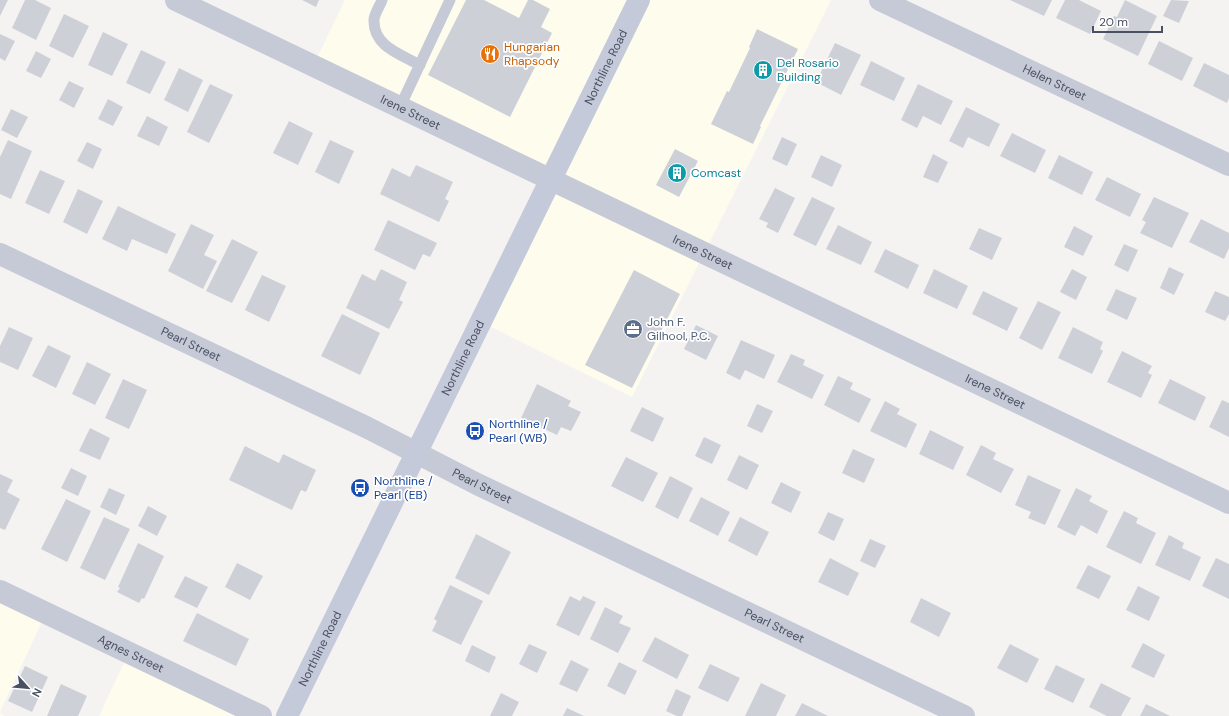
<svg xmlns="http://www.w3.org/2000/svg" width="1229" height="716" font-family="'DM Sans',sans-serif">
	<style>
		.commercial { fill: #fdfced }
		.building { fill: #ced0d7 }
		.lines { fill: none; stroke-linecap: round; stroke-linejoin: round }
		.lane { stroke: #c6cad7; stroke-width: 11 }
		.street { stroke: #c6cad7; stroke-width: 22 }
		.secondary { stroke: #c5cadb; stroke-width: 22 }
		.labels { text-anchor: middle; stroke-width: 3.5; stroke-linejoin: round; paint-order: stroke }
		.food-label { font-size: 12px; fill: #c56008; stroke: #fff; text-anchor: start }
		.culture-label { font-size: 12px; fill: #0d838f; stroke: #fff; text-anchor: start }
		.street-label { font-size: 12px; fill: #495061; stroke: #fff }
		.service-label { font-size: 12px; fill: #4e5e75; stroke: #fff; text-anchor: start }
		.transit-label { font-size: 12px; fill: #164399; stroke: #fff; text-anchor: start }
	</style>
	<rect width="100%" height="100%" fill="#f4f3f2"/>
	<path class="commercial" d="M345,0H831L632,397L481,322L551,179L313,66Z
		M0,591L46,613L0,712L4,716H0Z
		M129,652L261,716H99Z"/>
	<path class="building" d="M0,0H8L0,16Z
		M25,0H35L51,8L36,40L12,28Z
		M302,0H319L316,7Z
		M466,0H484L519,18L528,0H533L550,9L541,27L552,33L510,117L428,75Z
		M1010,0H1052L1044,16Z
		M1065,0H1079L1101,11L1090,34L1056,18Z
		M1125,0L1157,16L1138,56L1103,39L1114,16L1117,17Z
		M1171,0L1189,1L1179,23L1163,16Z
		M64,14L89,26L73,58L49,46Z
		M757,29L798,49L760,126L761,127L753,144L711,124L727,91L729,92L750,48L749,47Z
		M103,32L128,44L112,76L88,65Z
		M0,34L15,41L5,61L0,58Z
		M1159,41L1193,58L1182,81L1148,64Z
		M835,43L861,55L841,95L816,82Z
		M141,50L166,62L150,94L126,83Z
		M36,51L51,59L41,78L26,71Z
		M871,61L905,78L894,101L860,85Z
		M1204,63L1229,75V98L1227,103L1193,86Z
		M179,68L203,80L188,112L164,100Z
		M69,81L84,88L74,108L59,100Z
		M210,84L233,95L209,143L187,132Z
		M918,84L953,101L941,125L923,116L917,128L901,120Z
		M108,99L123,107L113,126L98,119Z
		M966,107L1000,124L989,147L968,137L963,148L949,141Z
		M11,109L28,117L17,138L1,130Z
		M147,116L168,127L159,146L137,136Z
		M289,121L313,133L298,165L273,153Z
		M1012,133L1046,150L1035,173L1000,156Z
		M782,137L797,144L787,166L772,159Z
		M8,140L32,151L11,199L0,194V157Z
		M330,140L354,151L339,184L315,172Z
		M87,142L102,149L93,169L77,161Z
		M675,149L698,161L679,197L656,185Z
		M933,154L948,162L938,183L923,177Z
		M821,155L842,165L832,187L811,177Z
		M1059,155L1093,172L1082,195L1048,178Z
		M416,165L453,182L445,199L449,201L439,222L380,194L392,168L410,177Z
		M40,170L65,181L49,214L25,203Z
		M1107,177L1141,194L1130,217L1095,200Z
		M775,188L795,198L778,233L766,227L768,223L759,219Z
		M78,189L103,201L87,234L63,222Z
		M812,197L835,208L816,246L793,235Z
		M1154,197L1189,213L1172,248L1140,233L1146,222L1142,220Z
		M118,206L176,234L167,254L132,239L127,251L102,239Z
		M1201,219L1229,233V248L1224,259L1189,242Z
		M388,220L437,243L430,257L423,254L415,270L374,250Z
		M191,224L214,235L204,255L217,261L203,289L168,271Z
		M838,225L872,242L861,265L826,249Z
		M1074,226L1093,236L1083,256L1064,247Z
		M979,228L1002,238L992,260L969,249Z
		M232,239L258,252L232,303L206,291Z
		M1124,244L1138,250L1128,272L1114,265Z
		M885,249L919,265L908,289L874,272Z
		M1169,267L1184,274L1174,295L1160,288Z
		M381,269L407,282L399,300L403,302L389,329L346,308L362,274L375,281Z
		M934,269L968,286L957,309L923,293Z
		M1072,269L1087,277L1076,300L1060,292Z
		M634,270L680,294L632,388L585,365Z
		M262,275L286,286L269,322L245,310Z
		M1116,289L1137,298L1127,320L1106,310Z
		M983,291L1018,308L1007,331L972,314Z
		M1215,291L1229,297V314L1225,321L1205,312Z
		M1038,301L1061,312L1042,350L1019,338Z
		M342,314L380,333L360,375L321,356Z
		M696,325L718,336L706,360L684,349Z
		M9,327L33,338L18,370L0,362V346Z
		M1073,327L1103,342L1100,349L1103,351L1092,374L1058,358Z
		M741,340L775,355L764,379L745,370L740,380L726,373Z
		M48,345L71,356L56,388L32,376Z
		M1122,351L1152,366L1148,373L1152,375L1141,398L1107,382Z
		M791,354L805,360L803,365L824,375L812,399L777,382Z
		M87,362L111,374L95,405L72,394Z
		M838,376L853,383L850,389L871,399L859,423L824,405Z
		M123,379L147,390L129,429L105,418Z
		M1170,379L1206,397L1195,421L1158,403Z
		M537,384L571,401L568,406L581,412L571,431L561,427L557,435L521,418Z
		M1222,400L1229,403V437L1209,427Z
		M885,401L900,409L897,414L917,424L906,448L870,431Z
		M757,404L773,411L762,433L747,426Z
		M642,407L664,418L653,442L630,431Z
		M90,428L110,438L100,460L79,451Z
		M930,430L964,447L953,470L919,454Z
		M704,437L721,445L712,464L695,456Z
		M981,445L996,453L993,459L1014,469L1001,493L966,475Z
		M245,446L279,463L283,454L316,470L306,492L301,490L292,510L229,480Z
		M853,449L875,459L864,483L842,473Z
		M739,455L759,465L747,490L727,480Z
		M626,457L658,473L643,502L611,486Z
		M71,468L87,476L78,496L61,488Z
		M0,474L13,480L7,492L20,499L5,530L0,528Z
		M1028,475L1061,490L1045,525L1028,518L1031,512L1015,505Z
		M670,476L693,488L678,519L655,507Z
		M781,482L801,492L791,513L771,503Z
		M109,488L125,495L116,515L100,507Z
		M1076,488L1092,496L1089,501L1108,511L1097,534L1081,525L1075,536L1057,527Z
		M701,497L730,512L718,536L689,521Z
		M66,499L91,511L67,562L41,549Z
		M148,506L167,516L157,536L138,526Z
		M1124,511L1138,518L1136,523L1156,533L1141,564L1106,547Z
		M828,512L844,519L834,541L818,533Z
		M104,517L130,529L105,580L80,568Z
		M740,517L769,532L757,556L728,541Z
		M476,534L511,552L489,595L455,578Z
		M1169,535L1184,543L1182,548L1201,557L1190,581L1155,565Z
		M870,539L886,546L875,568L860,561Z
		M138,543L164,556L144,599L142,598L139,603L117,592L120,588L118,587Z
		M830,558L859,573L848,596L818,582Z
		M1216,558L1229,564V599L1202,586Z
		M237,563L263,576L250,600L225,587Z
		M1088,565L1111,576L1099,599L1076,588Z
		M185,576L208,587L197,608L174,597Z
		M450,585L483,601L461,645L432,631L437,621L434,619Z
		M1138,586L1160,597L1149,621L1126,610Z
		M570,596L580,601L583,596L596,602L579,636L556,625Z
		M921,598L951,613L939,637L910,622Z
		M605,607L623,616L619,623L631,628L618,653L590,639Z
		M197,613L249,639L236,666L183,641Z
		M655,637L689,655L677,679L642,661Z
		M1143,643L1165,655L1154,678L1131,667Z
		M529,644L547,652L537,673L519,664Z
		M1010,644L1039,659L1027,683L997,668Z
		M472,645L496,657L489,673L465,661Z
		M571,660L589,669L577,692L559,684Z
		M619,662L637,671L625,695L607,686Z
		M710,664L740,678L728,702L698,688Z
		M1056,665L1085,679L1073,703L1044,689Z
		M25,666L48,677L32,712L8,701Z
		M761,683L786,695L776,716H745Z
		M1101,683L1131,698L1121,716H1107L1089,707Z
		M61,684L87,696L78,716H47Z
		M676,689L691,696L682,716H677L666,711Z
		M501,693L519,702L512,716H490Z
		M802,703L828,716H795Z
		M1146,704L1170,716H1140Z
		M567,708L584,716H563Z"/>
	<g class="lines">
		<path class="lane" d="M382,0C380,6 374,14 374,20C373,46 400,54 420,65
			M400,107L450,0"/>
		<g class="street">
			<path id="s1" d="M176,0L704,253L1229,503"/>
			<path id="s2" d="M880,0L1229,165"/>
			<path id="s3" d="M0,254L366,427L477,484L964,716"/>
			<path id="s4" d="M0,591L261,716"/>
		</g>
		<path class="secondary" id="s5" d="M287,716L639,0"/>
	</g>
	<defs>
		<g id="restaurant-disc" transform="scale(1)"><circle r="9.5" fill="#e8710a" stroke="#fff"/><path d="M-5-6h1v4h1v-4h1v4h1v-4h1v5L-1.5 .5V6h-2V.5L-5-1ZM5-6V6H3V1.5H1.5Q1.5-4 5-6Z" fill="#fff"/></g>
		<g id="building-disc" transform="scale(1)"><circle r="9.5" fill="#0f9aa8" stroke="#fff"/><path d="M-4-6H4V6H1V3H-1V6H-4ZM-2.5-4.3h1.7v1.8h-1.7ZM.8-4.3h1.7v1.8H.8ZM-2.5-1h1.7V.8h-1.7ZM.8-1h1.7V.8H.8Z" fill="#fff"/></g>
		<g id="office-disc" transform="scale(1)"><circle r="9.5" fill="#5c6f8a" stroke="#fff"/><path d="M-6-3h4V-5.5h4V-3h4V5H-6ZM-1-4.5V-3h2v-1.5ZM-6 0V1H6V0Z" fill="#fff"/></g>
		<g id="bus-disc" transform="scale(1)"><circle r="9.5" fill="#1a4fb4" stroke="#fff"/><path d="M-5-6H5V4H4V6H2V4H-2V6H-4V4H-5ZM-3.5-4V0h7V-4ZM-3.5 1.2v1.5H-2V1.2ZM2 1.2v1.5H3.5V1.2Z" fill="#fff"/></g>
	</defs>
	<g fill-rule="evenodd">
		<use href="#restaurant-disc" x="490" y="54"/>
		<use href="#building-disc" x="763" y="70"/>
		<use href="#building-disc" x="677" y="173"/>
		<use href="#office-disc" x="633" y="329"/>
		<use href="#bus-disc" x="475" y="431"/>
		<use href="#bus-disc" x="360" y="488"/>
	</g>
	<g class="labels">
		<g class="food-label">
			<text x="504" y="51">Hungarian<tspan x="504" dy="14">Rhapsody</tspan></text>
		</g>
		<g class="culture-label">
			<text x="777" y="67">Del Rosario<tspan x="777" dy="14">Building</tspan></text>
			<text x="691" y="177">Comcast</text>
		</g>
		<g class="street-label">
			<text dy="4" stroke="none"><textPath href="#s5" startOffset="723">Northline Road</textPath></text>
			<text dy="4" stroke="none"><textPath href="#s2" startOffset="193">Helen Street</textPath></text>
			<text dy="4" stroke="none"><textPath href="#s1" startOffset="260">Irene Street</textPath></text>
			<text dy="4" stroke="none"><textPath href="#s1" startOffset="584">Irene Street</textPath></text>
			<text dy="4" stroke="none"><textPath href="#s3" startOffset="211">Pearl Street</textPath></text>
			<text dy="4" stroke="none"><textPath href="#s5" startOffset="399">Northline Road</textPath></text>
			<text dy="4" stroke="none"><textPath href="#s1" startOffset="908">Irene Street</textPath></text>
			<text dy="4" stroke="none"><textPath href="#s3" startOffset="535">Pearl Street</textPath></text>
			<text dy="4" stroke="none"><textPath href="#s3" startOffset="859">Pearl Street</textPath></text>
			<text dy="4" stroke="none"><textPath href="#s5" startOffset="75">Northline Road</textPath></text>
			<text dy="4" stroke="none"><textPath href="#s4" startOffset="145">Agnes Street</textPath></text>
		</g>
		<g class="service-label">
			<text x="647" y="326">John F.<tspan x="647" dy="14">Gilhool, P.C.</tspan></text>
		</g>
		<g class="transit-label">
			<text x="489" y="428">Northline /<tspan x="489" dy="14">Pearl (WB)</tspan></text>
			<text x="374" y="485">Northline /<tspan x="374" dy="14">Pearl (EB)</tspan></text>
		</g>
	</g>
	<g transform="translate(28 688) rotate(117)" stroke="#ffffff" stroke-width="3" paint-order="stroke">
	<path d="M0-3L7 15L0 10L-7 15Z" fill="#495061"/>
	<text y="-6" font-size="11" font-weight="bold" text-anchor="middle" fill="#495061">N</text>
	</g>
	<path d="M1093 26v6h69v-6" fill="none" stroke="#495061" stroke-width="2"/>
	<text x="1099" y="26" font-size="12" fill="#495061" stroke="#ffffff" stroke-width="3" paint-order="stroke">20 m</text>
</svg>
